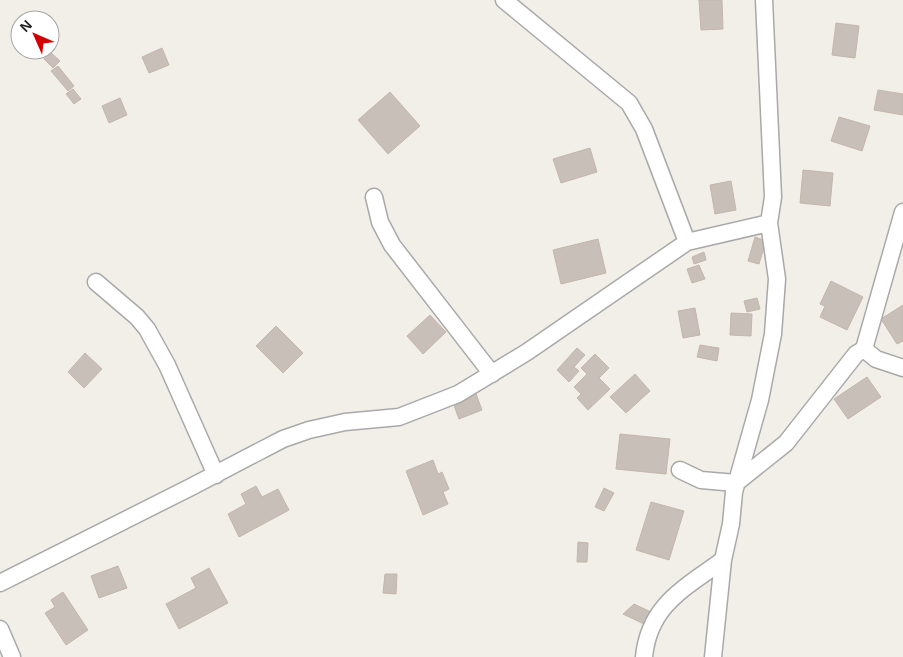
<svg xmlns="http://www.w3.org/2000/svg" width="903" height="657" font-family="Arial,sans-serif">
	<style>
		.building { fill: #c7bfb8; stroke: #c4b6ab }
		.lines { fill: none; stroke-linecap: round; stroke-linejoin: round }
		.minor-casing { stroke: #a9a9a9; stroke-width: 19 }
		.minor { stroke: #fff; stroke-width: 16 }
	</style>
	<rect width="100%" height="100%" fill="#f2efe9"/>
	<path class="building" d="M699,0H722L723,29L701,30Z
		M836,23L859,26L855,58L832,55Z
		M162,48L169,65L149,73L142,57Z
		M50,52L60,61L53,68L44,59Z
		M58,66L74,86L68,91L51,71Z
		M73,89L81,99L74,104L66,94Z
		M878,90L903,94V115L874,110Z
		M390,92L420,126L388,154L358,120Z
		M120,98L127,115L109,123L102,106Z
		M839,117L870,126L862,151L831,141Z
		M590,148L597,172L561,183L553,159Z
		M803,170L833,173L830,206L800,203Z
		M731,181L736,210L715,214L710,185Z
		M755,237L766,241L759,264L748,261Z
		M598,239L606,273L561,284L553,250Z
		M704,252L706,260L694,264L692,257Z
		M699,265L705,279L692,283L687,269Z
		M831,281L863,297L847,330L820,317L825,306L820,304Z
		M757,298L760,309L747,312L744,301Z
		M903,305V341L897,344L881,319Z
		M695,308L700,335L683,338L678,311Z
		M731,313L752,314L751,336L730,335Z
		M430,315L446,332L423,354L407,336Z
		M276,326L303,353L283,373L256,346Z
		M700,345L719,348L717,361L697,357Z
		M577,348L585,355L574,367L579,371L569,382L557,370Z
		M85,353L102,369L84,388L68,372Z
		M595,354L609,368L599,378L610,389L588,410L577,398L581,394L574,387L587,374L581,368Z
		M635,374L650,391L626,413L610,397Z
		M867,377L881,397L848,419L834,399Z
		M475,391L482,410L459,419L452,400Z
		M620,434L670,439L666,474L616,469Z
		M433,460L438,474L442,472L449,489L443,492L448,504L423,515L406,471Z
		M256,486L262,497L278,489L289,510L239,537L228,514L246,504L241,494Z
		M604,488L614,493L604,511L595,507Z
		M651,502L684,511L669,560L636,550Z
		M578,542L588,543L587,562H577Z
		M118,566L127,588L99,598L91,576Z
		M209,568L228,603L179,629L166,604L196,588L191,578Z
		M385,574H397L396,594L383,593Z
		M63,592L88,630L66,645L45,613L55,607L51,600Z
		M634,604L651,612L646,625L623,614Z"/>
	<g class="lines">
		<g class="minor-casing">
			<path id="minor" d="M504,0L629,103L644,129L687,242
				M374,197L380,222L392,245L492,374
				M96,282L137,317L147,329L167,365L216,475
				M864,349L903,212
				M680,470L701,480L736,483L786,443L856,354L864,349L876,359L903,368
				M0,583L191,487L283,439L309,430L345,422L399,417L458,394L527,352L687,242L769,223
				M0,629L12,657
				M644,657C649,605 685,588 723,560
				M713,657L723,560L731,524L734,492L760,400L773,334L777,279L769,223L773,197L764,0"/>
		</g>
		<use href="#minor" class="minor"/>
	</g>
	<g transform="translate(35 35) rotate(315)"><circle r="24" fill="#ffffff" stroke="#a7a7a7"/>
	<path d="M0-4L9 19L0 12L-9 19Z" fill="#d40000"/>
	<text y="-8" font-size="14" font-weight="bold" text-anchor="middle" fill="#222222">N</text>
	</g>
</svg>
